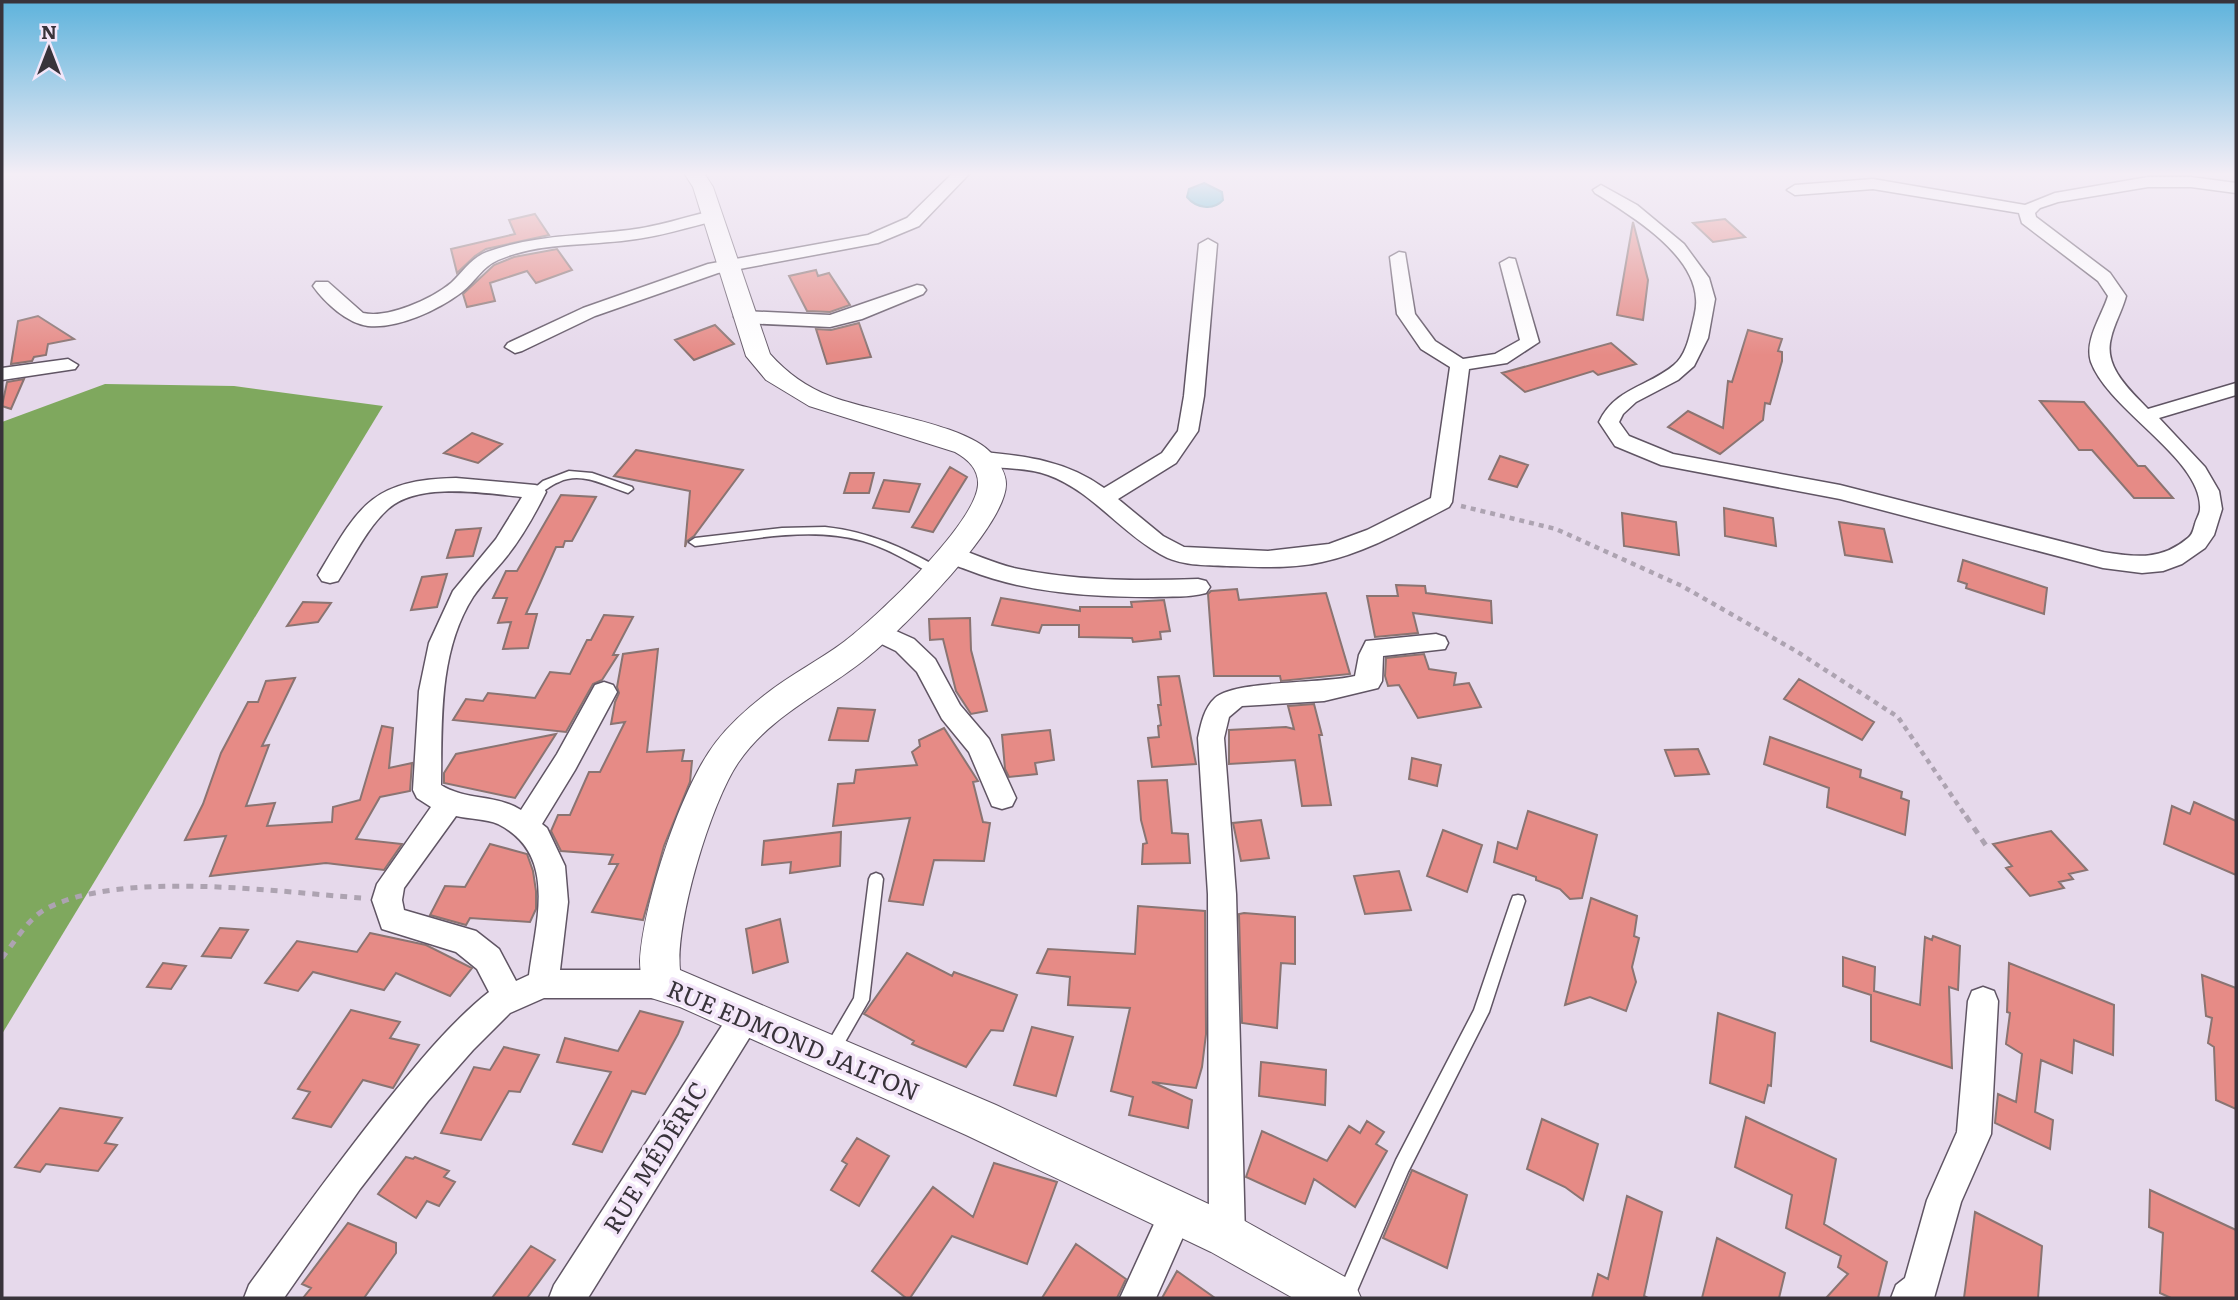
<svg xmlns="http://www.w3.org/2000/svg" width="2238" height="1300" font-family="Literata,serif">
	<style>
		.forest { fill: #7fa85e }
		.water { fill: #2fb1c9; stroke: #328b9e; stroke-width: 2 }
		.building { fill: #e68b86; stroke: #8a7472; stroke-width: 2 }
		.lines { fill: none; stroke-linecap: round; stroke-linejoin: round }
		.service-casing { stroke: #605564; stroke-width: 3 }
		.minor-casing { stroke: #605564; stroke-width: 3 }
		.tertiary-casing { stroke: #605564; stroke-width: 2 }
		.path-far1 { stroke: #ada3b1; stroke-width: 4.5; stroke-dasharray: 5 5; stroke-linecap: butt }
		.path { stroke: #ada3b1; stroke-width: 5; stroke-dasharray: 7 7; stroke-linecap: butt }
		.service { fill: #fff; fill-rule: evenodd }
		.minor { fill: #fff; fill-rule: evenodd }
		.tertiary { fill: #fff; fill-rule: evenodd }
		.labels { text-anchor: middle; stroke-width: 7; stroke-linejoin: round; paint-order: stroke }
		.near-street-label { font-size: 24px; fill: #38333a; stroke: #f3e6f9 }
	</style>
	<rect width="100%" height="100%" fill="#e6d9eb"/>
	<path class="forest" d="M105,384L234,386L383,406L2,1034V422Z"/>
	<path class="water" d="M1204,183L1222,192L1223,200C1213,211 1196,208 1187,197L1189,189Z"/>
	<path class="building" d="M535,214L549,235L486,249L475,256L457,273L451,249L515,234L509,220Z
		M1725,219L1745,237L1713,242L1693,223Z
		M1633,222L1648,280L1643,320L1617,315Z
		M557,249L572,270L536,283L527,271L490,283L495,301L467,307L463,294L494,265L514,257Z
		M816,270L818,276L829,273L850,305L830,312L807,311L789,276Z
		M38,316L74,339L48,344L46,355L34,357L32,361L11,364L18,321Z
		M859,323L871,357L827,364L816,329L831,330Z
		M715,325L734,344L694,360L675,340Z
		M1748,330L1782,339L1778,351L1782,352V361L1770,404L1765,403L1763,420L1720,454L1668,427L1688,411L1723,428L1728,381L1732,382Z
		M1611,343L1636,364L1598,375L1593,371L1525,392L1502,373Z
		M24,379L11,409L2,406L7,382Z
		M2040,401L2084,402L2138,466H2145L2173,498H2134L2092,450H2079Z
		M472,433L502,444L478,463L444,453Z
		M636,450L743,470L694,536L687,541L685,547L690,491L614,476Z
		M1500,456L1528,465L1517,487L1489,479Z
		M950,467L967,477L933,532L912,527Z
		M850,473H874L869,493H844Z
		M884,480L920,484L909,512L873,508Z
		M561,495L596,497L572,541H565L563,547H556L526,614H537L528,648L503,649L511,622L498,623L507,598H493L506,571H517Z
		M1724,508L1773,518L1776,546L1725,536Z
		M1622,513L1676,522L1679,555L1624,546Z
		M1839,522L1884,529L1892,562L1845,555Z
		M481,528L473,556L447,558L456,530Z
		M1963,560L2047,588L2044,614L1966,588L1967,584L1958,581Z
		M447,574L437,607L411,610L422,577Z
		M1396,585L1425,586L1426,593L1491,601L1492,623L1413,613L1418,633L1375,637L1367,596H1398Z
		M1237,589L1239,600L1326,593L1350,674L1281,681L1280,676H1214L1208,594L1211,591Z
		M1001,598L1080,611V607H1132L1131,602L1164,600L1170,631L1160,632L1161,639L1133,642L1132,638L1079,637V625H1042L1039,633L992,625Z
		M303,602L331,603L318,622L287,626Z
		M604,615L633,617L613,655H618L602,680L593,684L566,732L453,720L466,699L483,701L488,693L535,698L550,672L570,674L587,640H591Z
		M970,618L971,650L987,711L971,714L956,691L943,639L930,640L929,619Z
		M658,649L647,752L684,750L682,761H692L690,782L664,846L643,920L592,912L618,864H609L613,855L561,851L551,831L558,815H570L589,772H600L625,722L611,724L615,702L619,693L617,687L623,654Z
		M1424,654L1429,669L1456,673L1454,685L1469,683L1481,707L1418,718L1399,685L1388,686L1385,676L1386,658Z
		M1179,676L1196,764L1152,767L1148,738L1159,737L1158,726L1161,725L1158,705H1161L1158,677Z
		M295,678L262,746L269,745L246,806L275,803L267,826L332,822L333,807L360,800L382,726L393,728L389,768L412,763L410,791L380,797L356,839L402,844L384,870L326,863L210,876L226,836L185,840L203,804L221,753L248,702H258L266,681Z
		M1799,679L1874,722L1862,740L1784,699Z
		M1314,704L1322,735H1319L1331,805L1302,806L1295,760L1229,764V730L1286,727L1294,729L1288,706Z
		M838,708L875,710L868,741L829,740Z
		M944,728L978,781L973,782L983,822L990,823L984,861L934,860L923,905L889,901L910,818L833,826L838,784L854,783L856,770L917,765L912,752L920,746L919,740Z
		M1050,730L1054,760L1035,763L1037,774L1009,777L1005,769L1002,735Z
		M556,734L515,798L444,783V773L456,754Z
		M1770,737L1861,770L1860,777L1902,792L1901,798L1909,801L1905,835L1827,807L1829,788L1764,764Z
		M1698,749L1709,774L1675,776L1665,750Z
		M1412,758L1441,765L1437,786L1409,779Z
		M1167,780L1172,833L1188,834L1190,863L1142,864L1143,844L1147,843L1141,820L1138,781Z
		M2194,802L2236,821V875L2164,844L2172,806L2190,814Z
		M1528,811L1597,835L1582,898L1570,899L1560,889L1536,880V877L1494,862L1498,842L1517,849Z
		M1261,820L1269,858L1241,861L1233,823Z
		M1443,830L1482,845L1467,892L1427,876Z
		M2051,831L2087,870L2069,874L2073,879L2059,882L2064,888L2030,896L2006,868L2012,866L1993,844Z
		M841,832L840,866L790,873L791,862L762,865L764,841Z
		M490,844L527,854L533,871L536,891V909L530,922L470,918L466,925L430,915L445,886L465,887Z
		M1399,871L1411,910L1365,914L1354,876Z
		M1591,898L1637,916L1634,936L1639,938L1632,967L1636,982L1626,1011L1590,997L1565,1005Z
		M1138,906L1205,911L1206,1034L1202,1067L1196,1088L1152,1082L1192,1100L1188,1128L1129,1115L1133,1097L1111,1091L1130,1008L1068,1005L1070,977L1037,973L1048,949L1135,954Z
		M1244,913L1295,917V964L1281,963L1277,1028L1242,1023L1239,914Z
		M780,919L788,962L753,973L746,929Z
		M220,928L248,930L231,958L202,956Z
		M370,933L426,945L472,968L450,996L396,973L384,990L313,972L298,991L265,983L297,941L357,952Z
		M1933,936L1960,946L1958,990L1949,987L1952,1068L1871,1041V995L1843,986V957L1875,967L1874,991L1920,1005L1925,937L1932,940Z
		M907,953L952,976L954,972L1017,995L1003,1031L991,1030L966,1067L912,1044L914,1041L864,1014Z
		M163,963L186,966L171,989L147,987Z
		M2009,963L2114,1005L2113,1055L2074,1040L2072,1073L2041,1060L2035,1112L2053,1120L2050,1149L1995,1123L1998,1094L2016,1102L2022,1054L2006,1044L2010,1013L2007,1012Z
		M2202,975L2236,988V1109L2216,1100L2214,1047L2208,1043L2212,1018L2206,1016Z
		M351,1010L400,1022L390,1038L419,1045L393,1088L363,1080L331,1127L293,1118L310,1092L298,1089Z
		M640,1011L683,1022L678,1034L645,1094L632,1091L602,1152L573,1144L611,1072L557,1062L565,1038L618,1051Z
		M1718,1013L1775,1033L1771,1086L1768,1085L1764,1103L1710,1083Z
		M1032,1027L1073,1037L1056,1096L1014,1085Z
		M504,1047L539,1055L520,1092L509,1091L481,1140L441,1133L474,1067L490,1070Z
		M1261,1062L1326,1070L1325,1105L1259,1096Z
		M60,1108L122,1118L105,1143L117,1145L98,1171L46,1164L40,1172L15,1167Z
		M1746,1117L1836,1159L1824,1224L1887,1262L1878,1298H1826L1848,1274L1838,1267L1841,1256L1786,1228L1792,1195L1735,1167Z
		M1542,1119L1598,1144L1583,1200L1565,1187L1527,1169Z
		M1367,1121L1384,1132L1376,1144L1387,1151L1355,1207L1314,1179L1305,1204L1246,1177L1262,1131L1327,1161L1349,1126L1360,1133Z
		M857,1138L889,1156L859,1206L831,1190L847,1164L842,1161Z
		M406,1157L413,1159L415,1157L449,1171L444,1177L455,1182L439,1206L427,1201L416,1218L378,1194Z
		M994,1163L1057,1182L1027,1264L952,1236L910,1298H906L872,1271L933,1187L973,1217Z
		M1412,1170L1467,1195L1447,1268L1383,1238Z
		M2150,1190L2236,1230V1298H2171L2160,1293L2163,1233L2149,1227Z
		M1627,1196L1662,1212L1644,1296L1648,1298H1592L1598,1274L1608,1279Z
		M1975,1212L2042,1246L2038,1298H1964Z
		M348,1223L396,1243V1253L364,1298H303L311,1288L302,1284Z
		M1717,1238L1785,1273L1779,1298H1702Z
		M1076,1244L1126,1279L1117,1298H1042Z
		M531,1246L555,1260L527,1298H492Z
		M1177,1271L1215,1298H1162Z"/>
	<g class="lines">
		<g class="service-casing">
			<path id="service" d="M569,471L592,473L632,487L633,489L628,493C606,486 582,471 559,482C550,485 544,492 535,496L530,492L543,481Z
				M825,527C870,532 901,547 940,568L942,571L940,574H932C910,562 887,548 863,541C809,526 750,540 695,546L689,542L695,538L782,528Z
				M876,873L881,875L883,879L869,1000L837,1056L831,1059L825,1056L823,1051L854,998L869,879L871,875Z
				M1518,895L1523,896L1525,901L1489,1012L1408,1172L1354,1298H1336L1396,1160L1474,1010L1511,901L1513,896Z"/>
		</g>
		<g class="minor-casing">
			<path id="minor" d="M953,173H970L919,226L878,243L718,273L595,316L522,351L515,353L505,347L508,343L583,308L708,264L868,235L907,218Z
				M2148,177H2191L2236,183V193L2191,187H2148L2058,202L2040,208L2035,213L2036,217L2110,273L2126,296C2122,311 2114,324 2111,338C2103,367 2130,390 2148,409L2236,383V395L2159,418L2205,467L2219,491L2222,509L2214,535L2205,548L2182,564L2163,571L2142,573L2103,568L1840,499L1661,465L1615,446L1599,422C1615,388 1648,387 1674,365C1685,356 1689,339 1692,326C1694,317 1697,308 1696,299C1694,253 1630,215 1595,193L1593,190L1601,185L1637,205L1684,244L1709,278L1715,299L1708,338L1694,366L1678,380L1636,402L1623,414L1619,422L1629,436L1673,454L1840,485L2103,552C2136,557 2161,561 2188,538C2193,534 2193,530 2195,524C2196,519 2200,514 2200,509C2203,459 2109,411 2091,362C2084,340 2102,316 2108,296L2098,281L2022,223L2019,213L1873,189L1795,195L1787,190L1795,185L1873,179L2025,205L2055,193Z
				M712,211L718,212L720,216L718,220C689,227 659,237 629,240C586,246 539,242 498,260C482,267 475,282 462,292C438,310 398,329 368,326C347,323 325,303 313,286L316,282H328L363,313C387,319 432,299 451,283C463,272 471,258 487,252C533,235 581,236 629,230C657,227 685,217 712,211Z
				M1208,239L1217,244L1204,396L1198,431L1176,463L1118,499L1163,536L1184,547L1268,551L1329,544L1367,530L1431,498L1450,367L1421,349L1397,314L1390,257L1399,252L1405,253L1415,314L1435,341L1463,359L1495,354L1520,340L1500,263L1509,258L1515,259L1539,342L1507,363L1469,369L1452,502L1449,507C1408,528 1368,552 1322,562C1291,569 1259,567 1227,566C1204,565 1180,566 1160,554C1119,531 1092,491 1048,475C1024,466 998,470 975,464L971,459L975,454L982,452C1027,456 1067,461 1104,488L1162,453L1178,431L1184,396L1199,244Z
				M917,285L923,286L926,290L923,294L862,319L830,327L743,323L734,317L743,311L830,315Z
				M68,359L78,365L75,369L2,380V368Z
				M456,478L535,485L543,487L546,492C535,514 523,536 507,556C496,570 483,582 473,597C438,652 442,723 441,785C466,801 496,794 521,810L557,754L595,685L604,682L613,685L617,692L575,770L542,824L547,828L565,866L568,902L560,970H662L673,974L677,984L673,994L662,998H544L510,1013L473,1050L428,1101L360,1189L284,1298H244L249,1285C294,1223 339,1161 387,1101C418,1063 451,1022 489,992L477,969L456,952L382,929L372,900L377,884L431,807L417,798L413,790L419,691L429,643L453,591L496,539L522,497C484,493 418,482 388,509C367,528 354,556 338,581L330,583L322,581L318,575C359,506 371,480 456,478ZM456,816C469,819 486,819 498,824C558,854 536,921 529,975L516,981L499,949L476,931L404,910L402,900L404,888Z
				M952,547C973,553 993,563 1014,568C1075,581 1136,581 1198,579L1206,581L1210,587L1206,593C1189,598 1170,596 1153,597C1091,597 1026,593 968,570C958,566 946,564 941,555L944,549Z
				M876,622L914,639L935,659L960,705L989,739L1016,798L1012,806L1002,809L992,806L969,752L942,719L917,672L896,651L867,637L864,631L867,625Z
				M1436,634L1445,637L1448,643L1445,649L1383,656L1382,681L1378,688L1324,701L1242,706L1229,717L1224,738L1236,894L1245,1236L1239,1248L1227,1254L1215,1248L1209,1236L1208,894L1198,738C1201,724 1204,708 1215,698C1235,680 1322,684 1355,676L1359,655L1366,641Z
				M1983,987L1994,991L1998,1001L1991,1134L1961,1202L1934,1298H1891L1896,1285L1905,1278L1927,1200L1957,1132L1968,1001L1972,991Z
				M745,1002L756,1007L761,1017L756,1027L588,1298H549L554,1285L734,1007Z
				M1177,1195L1189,1200L1194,1212L1156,1298H1120L1165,1200Z"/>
		</g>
		<g class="tertiary-casing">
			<path id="tertiary" d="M684,173H704L713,187L770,354C787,373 806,387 830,396C869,412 969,424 993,455C999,463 1006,473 1006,484C1006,526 903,629 869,656C826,692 771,714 738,763C711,803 675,922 680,970L996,1105L1243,1220L1354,1282L1361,1298H1293L1211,1252L966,1135L680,1007L648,997C643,985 640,974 640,961C643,904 681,787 716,742C730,724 748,708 766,694C791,674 820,660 845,641C877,617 975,524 978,485C979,470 968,459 955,452L809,406L766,380L746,356L693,187Z"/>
		</g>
		<path class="path-far1" d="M1461,506L1556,529L1682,586L1796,651L1898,717L1967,818"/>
		<path class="path" d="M1966,816L1989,850
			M2,958C14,943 27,920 44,910C117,869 278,892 362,898"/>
		<use href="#service" class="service"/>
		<use href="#minor" class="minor"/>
		<use href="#tertiary" class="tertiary"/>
	</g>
	<linearGradient id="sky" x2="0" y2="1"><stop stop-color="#5eb3dc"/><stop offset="0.49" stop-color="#f4eef6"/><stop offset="1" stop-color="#f4eef6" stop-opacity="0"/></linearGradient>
	<rect width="2238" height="355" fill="url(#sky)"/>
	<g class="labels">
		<g class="near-street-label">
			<text transform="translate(793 1041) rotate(23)" y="8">RUE EDMOND JALTON</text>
			<text transform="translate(656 1158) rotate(-58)" y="8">RUE MÉDÉRIC</text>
		</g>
	</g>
	<rect width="2238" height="1300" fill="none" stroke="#38333a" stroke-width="7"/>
	<g transform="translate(49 49)" stroke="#f3e6f9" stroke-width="5" paint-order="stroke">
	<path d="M0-5L12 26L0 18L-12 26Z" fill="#38333a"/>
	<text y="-10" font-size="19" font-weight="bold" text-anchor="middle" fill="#38333a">N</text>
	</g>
</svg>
